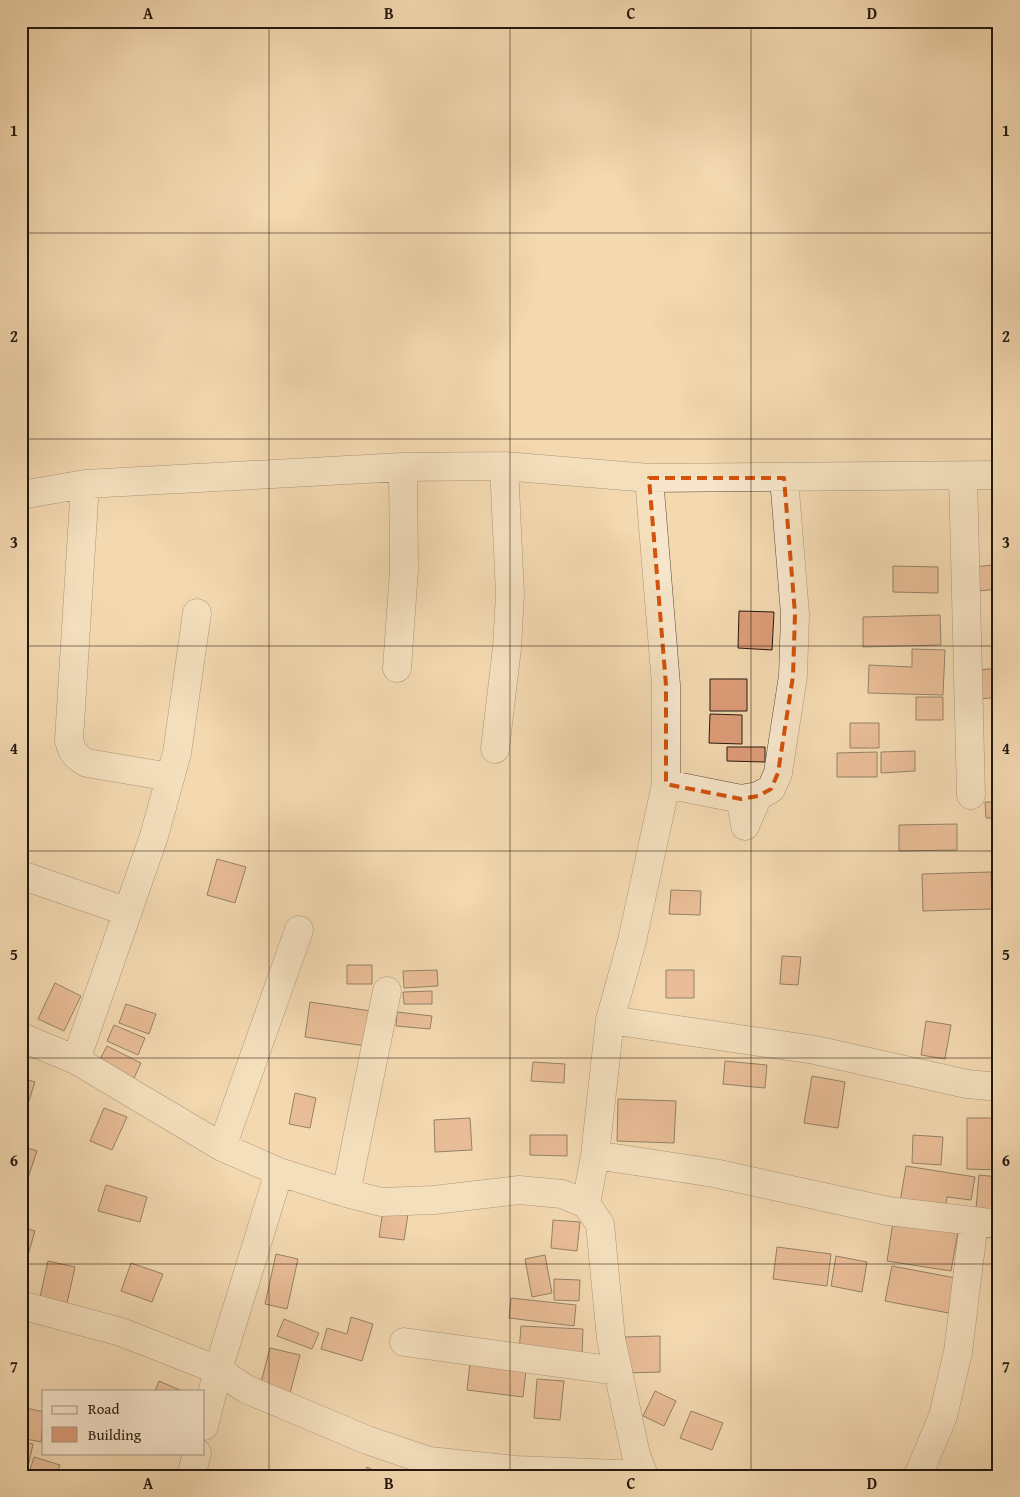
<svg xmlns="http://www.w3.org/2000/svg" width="1020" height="1497" font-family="'Gentium Book Plus',serif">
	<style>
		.building { fill: #dd9c78; stroke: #25180e }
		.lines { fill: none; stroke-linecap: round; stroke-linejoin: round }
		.minor-casing { stroke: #584836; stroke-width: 29 }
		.minor { stroke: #f7e6cc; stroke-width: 28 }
		.marked { fill: none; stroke: #d4520c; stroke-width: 4; stroke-dasharray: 10 6; stroke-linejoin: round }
		.grid { fill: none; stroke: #25180e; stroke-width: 1; stroke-opacity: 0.55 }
		.neatline { fill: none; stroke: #25180e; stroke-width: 2 }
		.grid-label { font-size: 16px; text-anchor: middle; font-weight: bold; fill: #25180e }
	</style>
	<rect width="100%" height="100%" fill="#f3d8b0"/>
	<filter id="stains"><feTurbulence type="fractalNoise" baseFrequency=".004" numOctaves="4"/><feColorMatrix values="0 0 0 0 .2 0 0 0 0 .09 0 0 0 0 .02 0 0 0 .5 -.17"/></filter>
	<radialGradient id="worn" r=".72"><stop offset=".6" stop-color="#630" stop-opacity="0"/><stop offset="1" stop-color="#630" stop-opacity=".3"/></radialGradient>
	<path class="building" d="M999,564V589L978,591L976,567Z
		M893,566L938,567V593L893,592Z
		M739,611L774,612L772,650L738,648Z
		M940,615L941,645L863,647V617Z
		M912,649L945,650L943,695L868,693L869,665L912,667Z
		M999,668V697L980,699L977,670Z
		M710,679H747V711H710Z
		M916,697H943V720H916Z
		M710,714L742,715V744L709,743Z
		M850,723H879V748H850Z
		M727,747H765V762L727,761Z
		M915,751V771L881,773V752Z
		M877,752V777H837V753Z
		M985,802H999V818H986Z
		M957,824V850L899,851V825Z
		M217,859L246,867L235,903L207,895Z
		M991,872L992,909L923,911L922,874Z
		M671,890L701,891L700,915L669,914Z
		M782,956L801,957L798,985L780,984Z
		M347,965H372V984H347Z
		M437,970L438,986L404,988L403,971Z
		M666,970H694V998H666Z
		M55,983L81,996L64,1031L38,1019Z
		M432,991V1004H404L403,992Z
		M310,1002L371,1011L366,1046L305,1037Z
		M126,1004L156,1014L149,1034L119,1023Z
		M397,1012L432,1016L430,1029L396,1026Z
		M926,1021L951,1025L945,1059L921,1055Z
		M114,1025L145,1038L138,1055L107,1041Z
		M107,1046L141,1063L134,1078L99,1061Z
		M725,1061L767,1065L765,1088L723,1084Z
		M533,1062L565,1064L564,1083L531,1081Z
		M812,1076L845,1082L838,1128L804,1123Z
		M21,1078L35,1082L23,1119H21Z
		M295,1093L316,1098L310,1128L289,1124Z
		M618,1099L676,1101L674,1143L617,1141Z
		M104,1108L127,1117L112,1150L90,1141Z
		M470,1118L472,1150L435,1152L434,1120Z
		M967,1118H999V1170L967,1169Z
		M530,1135H567V1156L530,1155Z
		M913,1135L943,1137L941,1165L912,1163Z
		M21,1146L37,1151L26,1184L21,1182Z
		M906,1166L975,1177L971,1200L947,1197L944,1214L899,1208Z
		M979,1175L999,1177V1221L975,1219Z
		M106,1185L147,1197L140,1222L98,1211Z
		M383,1210L408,1214L404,1240L379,1237Z
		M553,1220L580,1222L577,1251L551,1248Z
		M893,1222L958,1232L951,1271L887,1261Z
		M21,1227L35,1231L21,1279Z
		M777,1247L831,1254L827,1286L773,1279Z
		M276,1254L298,1259L287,1309L265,1304Z
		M545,1255L552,1293L532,1297L525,1259Z
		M836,1256L867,1262L862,1292L831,1286Z
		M48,1261L75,1267L67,1303L40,1297Z
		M131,1263L163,1274L152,1302L121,1291Z
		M892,1266L961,1279L954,1314L885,1301Z
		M554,1279L580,1280L579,1301L554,1300Z
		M511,1298L576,1305L574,1326L509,1318Z
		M351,1317L373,1324L362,1361L321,1349L327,1328L347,1334Z
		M284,1319L319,1333L312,1349L277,1336Z
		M521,1326L583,1329L582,1356L519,1353Z
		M660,1336V1372L626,1373L625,1337Z
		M270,1348L300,1355L289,1397L259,1390Z
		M470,1363L526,1370L523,1397L467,1390Z
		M537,1379L564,1381L560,1420L534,1418Z
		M159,1381L182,1391H155Z
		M655,1391L676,1401L664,1426L643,1416Z
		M21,1407L44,1412L41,1442L21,1438Z
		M691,1411L723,1423L712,1450L680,1438Z
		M21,1441L33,1444L29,1463L21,1461Z
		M34,1457L60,1465L56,1476H28Z
		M367,1467L385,1476H363Z"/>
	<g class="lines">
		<g class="minor-casing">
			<path id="minor" d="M963,476L971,795
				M85,484L69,740C72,753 76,757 87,763L170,777
				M21,495L85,484L403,467L504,466L649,478L999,475
				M397,668L404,570L403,467
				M495,749L507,648L510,594L504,466
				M666,784L741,799L758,796L771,789L778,773L793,676L795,614L784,478
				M741,799L745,826L758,796
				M21,875L128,912
				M610,1020L815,1050L967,1084L999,1087
				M21,1037L76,1060L222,1147L279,1172L346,1193L381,1202L434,1200L519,1190L562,1194L586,1204L600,1224L611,1339L636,1455L644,1476
				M76,1060L154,836L177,753L197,613
				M222,1147L299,930
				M595,1155L714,1173L888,1211L999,1224
				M346,1193L387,991
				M586,1204L595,1155L610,1020L632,941L666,784V685L649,478
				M21,1305L121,1332L218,1370L246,1389L367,1440L429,1461L516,1470L643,1475
				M404,1342L618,1371
				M204,1426L218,1370L279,1172
				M191,1476L197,1453
				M918,1476L943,1416L958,1352L974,1222"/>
		</g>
		<use href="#minor" class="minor"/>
	</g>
	<path d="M0 0H1020V1497H0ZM649,478H784L795,614L793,676L778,773L771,789L758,796L741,799L666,784V685Z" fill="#f3d8b0" fill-opacity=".55" fill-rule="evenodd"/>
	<path class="marked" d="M649,478H784L795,614L793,676L778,773L771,789L758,796L741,799L666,784V685Z"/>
	<path class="grid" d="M269,21V1476M510,21V1476M751,21V1476M21,233H999M21,439H999M21,646H999M21,851H999M21,1058H999M21,1264H999"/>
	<rect width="1020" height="1497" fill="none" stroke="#f3d8b0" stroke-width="55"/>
	<rect x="42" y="1390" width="162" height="65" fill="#f7e6cc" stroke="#a39480"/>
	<rect x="52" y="1406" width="25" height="8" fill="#f7e6cc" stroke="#a39480"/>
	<text x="88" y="1414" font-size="15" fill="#25180e">Road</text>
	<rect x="52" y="1427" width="25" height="15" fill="#dd9c78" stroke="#a39480"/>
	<text x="88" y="1440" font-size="15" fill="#25180e">Building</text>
	<rect x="28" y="28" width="964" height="1442" class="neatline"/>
	<g class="grid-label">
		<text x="148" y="19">A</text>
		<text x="389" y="19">B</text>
		<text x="631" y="19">C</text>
		<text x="872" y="19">D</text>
		<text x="14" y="136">1</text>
		<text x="1006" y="136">1</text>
		<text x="14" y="342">2</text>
		<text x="1006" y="342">2</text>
		<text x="14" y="548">3</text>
		<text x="1006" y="548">3</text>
		<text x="14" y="754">4</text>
		<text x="1006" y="754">4</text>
		<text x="14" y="960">5</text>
		<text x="1006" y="960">5</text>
		<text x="14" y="1166">6</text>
		<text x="1006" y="1166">6</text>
		<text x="14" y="1372">7</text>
		<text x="1006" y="1372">7</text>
		<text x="148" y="1489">A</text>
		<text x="389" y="1489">B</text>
		<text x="631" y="1489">C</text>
		<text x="872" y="1489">D</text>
	</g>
	<rect width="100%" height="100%" filter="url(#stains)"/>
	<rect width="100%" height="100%" fill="url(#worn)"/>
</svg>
